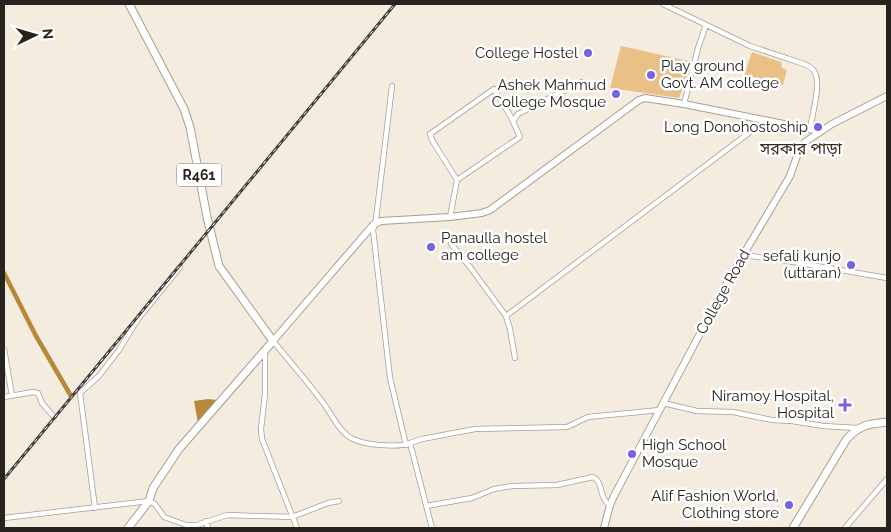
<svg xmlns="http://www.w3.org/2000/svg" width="891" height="532" font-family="Raleway,'Noto Sans Bengali',sans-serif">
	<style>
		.green { fill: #e9c186 }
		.water { fill: #b7873a }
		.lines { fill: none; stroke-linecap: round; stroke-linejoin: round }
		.canal { stroke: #b7873a; stroke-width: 4.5 }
		.minor-casing { stroke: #a79e93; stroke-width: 6 }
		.secondary-casing { stroke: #a79e93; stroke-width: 8 }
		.primary-casing { stroke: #a79e93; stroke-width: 9 }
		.minor { stroke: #fff; stroke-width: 4.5 }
		.secondary { stroke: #fff; stroke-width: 6 }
		.primary { stroke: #fff; stroke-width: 7 }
		.rail-casing { stroke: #433f3a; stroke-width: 3 }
		.rail { stroke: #fff; stroke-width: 1; stroke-dasharray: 4; stroke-linecap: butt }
		.poi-dot { fill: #7664de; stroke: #fff; stroke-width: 2 }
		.labels { text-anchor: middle; stroke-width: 5; stroke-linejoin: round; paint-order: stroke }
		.shield { fill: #fff; stroke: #686663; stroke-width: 1 }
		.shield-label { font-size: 14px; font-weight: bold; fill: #272420 }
		.poi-label { font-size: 15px; fill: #272420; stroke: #fff; text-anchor: end }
		.street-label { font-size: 15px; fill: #272420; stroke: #fff }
		.neighbourhood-label { font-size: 16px; fill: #322b22; stroke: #fff }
	</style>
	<rect width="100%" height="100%" fill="#f5ece0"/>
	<path class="green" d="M621,46L693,62L679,98L610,88Z
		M752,52L781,62L782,68L787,70L783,85L744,75Z"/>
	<path class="water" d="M208,399L217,400L198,423L194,401Z"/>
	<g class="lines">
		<path class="canal" d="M4,273L36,336L71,396"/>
		<g class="minor-casing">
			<path id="minor" d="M663,4L750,46L804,64C808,66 812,67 814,71C822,82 812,115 810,129
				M392,86L376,219L373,230L390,378L406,445
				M684,104L698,48L706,25
				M513,121L518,114L581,82
				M450,217L457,180L520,137L511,117L494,89L430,134L432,140L457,180
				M451,244L470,267L506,316L510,329L515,358
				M743,255L782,260L887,278
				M506,316L766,120
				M273,341C290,362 308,382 324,404C332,415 340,433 353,439C365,445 398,448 410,443L432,528
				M4,349L12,396
				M265,351V394L261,429L262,439L297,528
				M4,397L33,392L38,393L42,403L54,417
				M663,403L697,411L733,412L772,420L792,421L823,426L858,428
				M410,443L422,439L475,429L567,427L588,417L660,410
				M426,506L472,498L494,489L512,486L557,485L593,477C604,482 598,498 610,505
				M95,508L80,393L99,376L119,350L138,319L180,267
				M4,518L149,501L155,504L164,517L186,525H197L227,515L292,517L328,503L339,501
				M206,521L208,528
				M845,528L887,479"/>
		</g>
		<g class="secondary-casing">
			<path id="secondary" d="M273,341L373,225L381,221L450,217L482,213L490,210L639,100L645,98L684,104L819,131
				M604,528L610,505L614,496L729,279L790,176L797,156L805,142L832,124L887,96"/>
		</g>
		<g class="primary-casing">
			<path id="primary" d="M128,528L149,501L153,488L179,449L273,341L219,266L207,217L190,127L184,109L129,4
				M793,528L846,440C859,425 868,424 887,422"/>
		</g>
		<use href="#minor" class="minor"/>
		<use href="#secondary" class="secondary"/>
		<use href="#primary" class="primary"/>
		<g class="rail-casing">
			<path id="rail" d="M4,479L395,4"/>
		</g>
		<use href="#rail" class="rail"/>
	</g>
	<g class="poi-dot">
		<circle cx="588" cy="53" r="5"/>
		<circle cx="651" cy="75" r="5"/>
		<circle cx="616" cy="94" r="5"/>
		<circle cx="818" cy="127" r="5"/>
		<circle cx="431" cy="247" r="5"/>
		<circle cx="851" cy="265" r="5"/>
		<path d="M842.5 397.5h5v5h5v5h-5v5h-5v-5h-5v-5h5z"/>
		<circle cx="632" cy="454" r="5"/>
		<circle cx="789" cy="505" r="5"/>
	</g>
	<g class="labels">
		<rect class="shield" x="176.5" y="163.5" width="45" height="23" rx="4"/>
		<g class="shield-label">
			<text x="199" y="180">R461</text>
		</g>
		<g class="poi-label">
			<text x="578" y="58">College Hostel</text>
			<text x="661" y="71" text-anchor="start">Play ground<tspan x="661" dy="17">Govt. AM college</tspan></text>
			<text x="606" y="90">Ashek Mahmud<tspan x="606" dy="17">College Mosque</tspan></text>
			<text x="808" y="132">Long Donohostoship</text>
			<text x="441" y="243" text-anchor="start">Panaulla hostel<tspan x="441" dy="17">am college</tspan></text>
			<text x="841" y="261">sefali kunjo<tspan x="841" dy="17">(uttaran)</tspan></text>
			<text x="834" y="401">Niramoy Hospital,<tspan x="834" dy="17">Hospital</tspan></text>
			<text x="642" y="450" text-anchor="start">High School<tspan x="642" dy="17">Mosque</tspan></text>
			<text x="779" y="501">Alif Fashion World,<tspan x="779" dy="17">Clothing store</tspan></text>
		</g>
		<g class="street-label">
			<text transform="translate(723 292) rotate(-61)" y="5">College Road</text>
		</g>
		<g class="neighbourhood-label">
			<text x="801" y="154">সরকার পাড়া</text>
		</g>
	</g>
	<rect width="891" height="532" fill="none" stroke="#272420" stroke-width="10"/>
	<g transform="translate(35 35) rotate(85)" stroke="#ffffff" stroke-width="4" paint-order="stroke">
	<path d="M0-4L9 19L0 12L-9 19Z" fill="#272420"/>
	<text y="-8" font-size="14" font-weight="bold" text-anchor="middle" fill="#272420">N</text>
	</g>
</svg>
